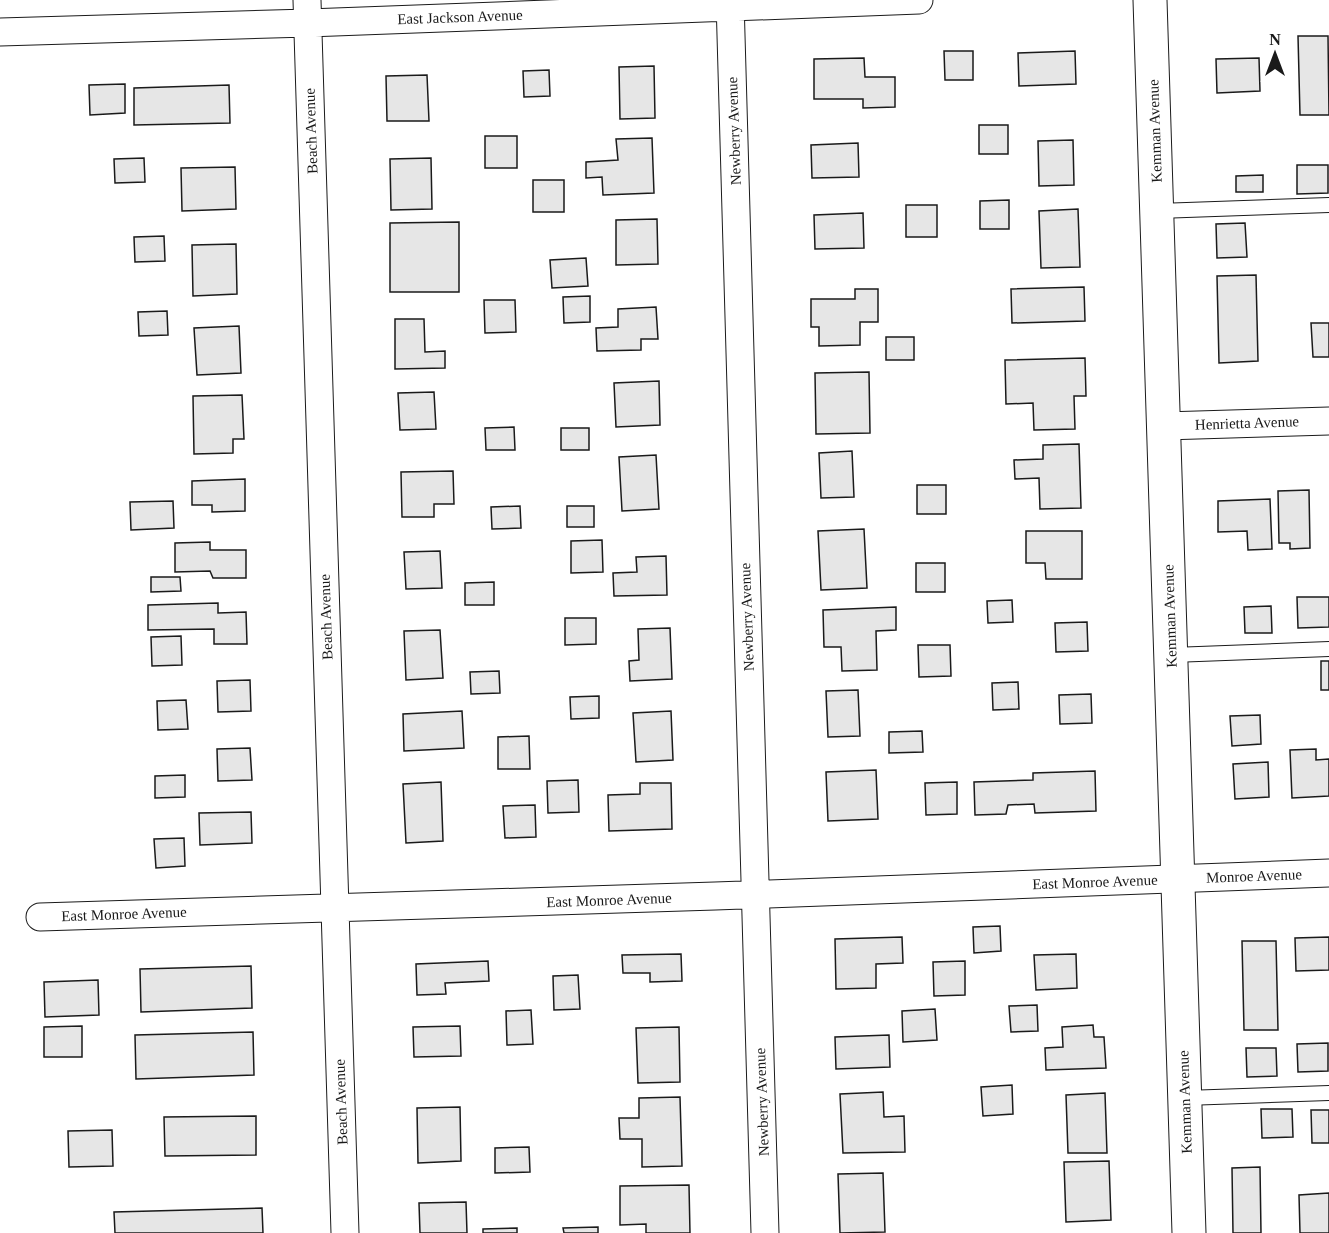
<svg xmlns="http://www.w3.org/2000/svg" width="1329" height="1233" font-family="Georgia,serif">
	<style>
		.building { fill: #e6e6e6; stroke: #1a1a1a; stroke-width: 1.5 }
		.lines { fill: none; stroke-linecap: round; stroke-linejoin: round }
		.service-casing { stroke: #1a1a1a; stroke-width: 16 }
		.minor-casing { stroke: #1a1a1a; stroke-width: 29 }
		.tertiary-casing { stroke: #1a1a1a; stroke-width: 35 }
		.service { stroke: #fff; stroke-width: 14 }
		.minor { stroke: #fff; stroke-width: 27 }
		.tertiary { stroke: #fff; stroke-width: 33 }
		.labels { text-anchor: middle; stroke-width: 4.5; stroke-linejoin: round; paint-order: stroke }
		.street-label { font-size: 15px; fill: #1a1a1a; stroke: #fff }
	</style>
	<rect width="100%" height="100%" fill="#fff"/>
	<path class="building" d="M1298,36H1328L1329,115H1300Z
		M944,51H973V80H945Z
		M1075,51L1076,84L1019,86L1018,53Z
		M864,58L865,77H895V107L863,108V99H814V59Z
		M1259,58L1260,91L1217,93L1216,59Z
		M654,66L655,118L620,119L619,67Z
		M549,70L550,96L524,97L523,71Z
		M427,75L429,121H387L386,76Z
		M125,84V113L90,115L89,85Z
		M229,85L230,123L134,125V88Z
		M979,125H1008V154H979Z
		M485,136H517V168H485Z
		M652,138L654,193L603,195L602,177L586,178V162L618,160L616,139Z
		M1073,140L1074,185L1039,186L1038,141Z
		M858,143L859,177L812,178L811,145Z
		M144,158L145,182L115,183L114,159Z
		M431,158L432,209L391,210L390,159Z
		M1297,165H1328V193L1297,194Z
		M235,167L236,209L182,211L181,168Z
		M1263,175V192H1236V176Z
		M533,180H564V212H533Z
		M1009,200V229H980V201Z
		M906,205H937V237H906Z
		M1078,209L1080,267L1041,268L1039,211Z
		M863,213L864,248L815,249L814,215Z
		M657,219L658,264L616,265V220Z
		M459,222V292H390V223Z
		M1245,223L1247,257L1217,258L1216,224Z
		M164,236L165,261L135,262L134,237Z
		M236,244L237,294L193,296L192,245Z
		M586,258L588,286L552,288L550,260Z
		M1256,275L1258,361L1219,363L1217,276Z
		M1084,287L1085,321L1012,323L1011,289Z
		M855,289H878V322H860V345L819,346V327H811V299H855Z
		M590,296V322L564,323L563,297Z
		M484,300H515L516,332L485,333Z
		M656,307L658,339H641V350L597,351L596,328L618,327V309Z
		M167,311L168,335L139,336L138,312Z
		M395,319H424L425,352L445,351V368L395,369Z
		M1311,323H1329V357H1313Z
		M239,326L241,373L197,375L194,328Z
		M886,337H914V360H886Z
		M1085,358L1086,396H1074L1075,429L1034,430L1033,403L1006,404L1005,360Z
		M869,372L870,433L816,434L815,373Z
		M659,381L660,425L616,427L614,383Z
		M434,392L436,429L400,430L398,393Z
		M242,395L244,439H233V453L194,454L193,396Z
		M514,427L515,450H486L485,428Z
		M561,428H589V450H561Z
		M1079,444L1081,508L1040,509L1039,478L1015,479L1014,460L1043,459V445Z
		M852,451L854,497L821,498L819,453Z
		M656,455L659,509L622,511L619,457Z
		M453,471L454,504H434V517H402L401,472Z
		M245,479V511L212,512V505H192V481Z
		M917,485H946V514H917Z
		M1309,490L1310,548L1290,549V543H1279L1278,491Z
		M1270,499L1272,549L1248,550L1247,531L1218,532V501Z
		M173,501L174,528L131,530L130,502Z
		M520,506L521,528L492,529L491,507Z
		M567,506H594V527H567Z
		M864,529L867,588L821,590L818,531Z
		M1026,531H1082V579H1046L1045,563H1026Z
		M602,540L603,572L571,573V541Z
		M210,542V550H246V578H213L210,571L175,572V543Z
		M440,551L442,588L406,589L404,552Z
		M666,556L667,595L614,596L613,573L637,572L636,557Z
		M916,563H945V592H916Z
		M151,577H180L181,591L151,592Z
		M494,582V605H465V583Z
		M1297,597H1329V627L1298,628Z
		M1012,600L1013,622L988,623L987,601Z
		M218,603V613L246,612L247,644H214V629L148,630V605Z
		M1271,606L1272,633H1245L1244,607Z
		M896,607V630L876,631L877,670L842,671L841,647H824L823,610Z
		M565,618H596V644L565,645Z
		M1087,622L1088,651L1056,652L1055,623Z
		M670,628L672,679L630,681L629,661L639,660L638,629Z
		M440,630L443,678L406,680L404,631Z
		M181,636L182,665L152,666L151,637Z
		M918,645H950L951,676L919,677Z
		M1321,661H1329V690H1321Z
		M499,671L500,693L471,694L470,672Z
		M250,680L251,711L218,712L217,681Z
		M1018,682L1019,709L993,710L992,683Z
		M858,690L860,736L828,737L826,691Z
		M1091,694L1092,723L1060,724L1059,695Z
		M599,696V718L571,719L570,697Z
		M186,700L188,729L158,730L157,701Z
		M462,711L464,748L404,751L403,714Z
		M671,711L673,760L636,762L633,713Z
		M1260,715L1261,744L1232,746L1230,716Z
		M922,731L923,752L889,753V732Z
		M529,736L530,769H498V737Z
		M250,748L252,780L218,781L217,749Z
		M1316,749V760L1329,759V796L1292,798L1290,750Z
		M1268,762L1269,797L1235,799L1233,764Z
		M876,770L878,819L828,821L826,772Z
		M1095,771L1096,811L1035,813L1034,804L1008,805L1006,814L975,815L974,782L1033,780V773Z
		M185,775V797L155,798V776Z
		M578,780L579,812L548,813L547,781Z
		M441,782L443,841L406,843L403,784Z
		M957,782V814L926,815L925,783Z
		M640,783H671L672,829L609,831L608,795L640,794Z
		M535,805L536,837L505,838L503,806Z
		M251,812L252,843L200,845L199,813Z
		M184,838L185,866L156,868L154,839Z
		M1000,926L1001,951L974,953L973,927Z
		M902,937L903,963L876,964V988L836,989L835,939Z
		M1329,937V970L1296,971L1295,938Z
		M1242,941H1276L1278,1030H1244Z
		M681,954L682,981L650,982V973H623L622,955Z
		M1076,954L1077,988L1036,990L1034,955Z
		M488,961L489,981L445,983L446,994L417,995L416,964Z
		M965,961V995L934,996L933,962Z
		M251,966L252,1008L141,1012L140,969Z
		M578,975L580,1009L554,1010L553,976Z
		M98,980L99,1015L45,1017L44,982Z
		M1037,1005L1038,1031L1011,1032L1009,1006Z
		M935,1009L937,1040L903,1042L902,1011Z
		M531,1010L533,1044L507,1045L506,1011Z
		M1093,1025L1094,1037H1104L1106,1068L1046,1070L1045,1048L1063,1047L1062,1027Z
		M82,1026V1057H44V1027Z
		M460,1026L461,1056L414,1057L413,1027Z
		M679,1027L680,1082L638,1083L636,1028Z
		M253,1032L254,1075L136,1079L135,1035Z
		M889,1035L890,1067L836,1069L835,1037Z
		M1328,1043V1071L1298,1072L1297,1044Z
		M1246,1048H1276L1277,1076L1247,1077Z
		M1012,1085L1013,1114L983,1116L981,1087Z
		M883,1092L884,1117L904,1116L905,1152L843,1153L840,1094Z
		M1105,1093L1107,1153H1068L1066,1095Z
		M680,1097L682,1166L642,1167V1139H620L619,1118H639V1098Z
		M460,1107L461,1161L418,1163L417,1108Z
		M1261,1109H1292L1293,1137L1262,1138Z
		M1311,1110H1329V1143H1312Z
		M256,1116V1155L165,1156L164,1117Z
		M112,1130L113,1166L69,1167L68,1131Z
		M529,1147L530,1172L495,1173V1148Z
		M1109,1161L1111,1220L1066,1222L1064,1162Z
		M1260,1167L1261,1233H1233L1232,1168Z
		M883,1173L885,1232L840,1233L838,1174Z
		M689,1185L690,1233H646V1224L620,1225V1186Z
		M1329,1193V1233H1300L1299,1195Z
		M466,1202L467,1233H420L419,1203Z
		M262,1208L263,1233H115L114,1212Z
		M598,1227V1233H564L563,1228Z
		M517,1228V1233H483V1229Z"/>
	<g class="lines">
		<g class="service-casing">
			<path id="service" d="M1158,211L1329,205
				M1172,655L1329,649
				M1185,1098L1329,1093"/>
		</g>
		<g class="minor-casing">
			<path id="minor" d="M307,0L345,1233
				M730,0L765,1233
				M0,32L308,23L919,0
				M1164,426L1329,421
				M40,917L715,896L1329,873"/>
		</g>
		<g class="tertiary-casing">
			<path id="tertiary" d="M1150,0L1189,1233"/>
		</g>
		<use href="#service" class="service"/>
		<use href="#minor" class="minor"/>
		<use href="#tertiary" class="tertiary"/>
	</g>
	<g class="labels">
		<g class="street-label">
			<text transform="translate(460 17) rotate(-2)" y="5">East Jackson Avenue</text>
			<text transform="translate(311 131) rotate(-92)" y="5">Beach Avenue</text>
			<text transform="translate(734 131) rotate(-92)" y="5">Newberry Avenue</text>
			<text transform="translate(1155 131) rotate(-92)" y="5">Kemman Avenue</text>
			<text transform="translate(1247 423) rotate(-2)" y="5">Henrietta Avenue</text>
			<text transform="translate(1170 616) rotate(-92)" y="5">Kemman Avenue</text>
			<text transform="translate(326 617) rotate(-92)" y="5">Beach Avenue</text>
			<text transform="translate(747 617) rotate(-92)" y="5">Newberry Avenue</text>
			<text transform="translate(1254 876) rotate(-2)" y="5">Monroe Avenue</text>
			<text transform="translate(1095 882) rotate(-2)" y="5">East Monroe Avenue</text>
			<text transform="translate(609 900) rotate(-2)" y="5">East Monroe Avenue</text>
			<text transform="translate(124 914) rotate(-2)" y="5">East Monroe Avenue</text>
			<text transform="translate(341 1102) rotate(-92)" y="5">Beach Avenue</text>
			<text transform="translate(762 1102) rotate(-92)" y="5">Newberry Avenue</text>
			<text transform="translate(1185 1102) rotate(-92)" y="5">Kemman Avenue</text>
		</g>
	</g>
	<g transform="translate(1275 54)" stroke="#ffffff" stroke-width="4.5" paint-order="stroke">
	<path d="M0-4.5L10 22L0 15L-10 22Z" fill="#1a1a1a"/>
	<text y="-9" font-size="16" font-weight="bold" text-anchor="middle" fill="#1a1a1a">N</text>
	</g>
</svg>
